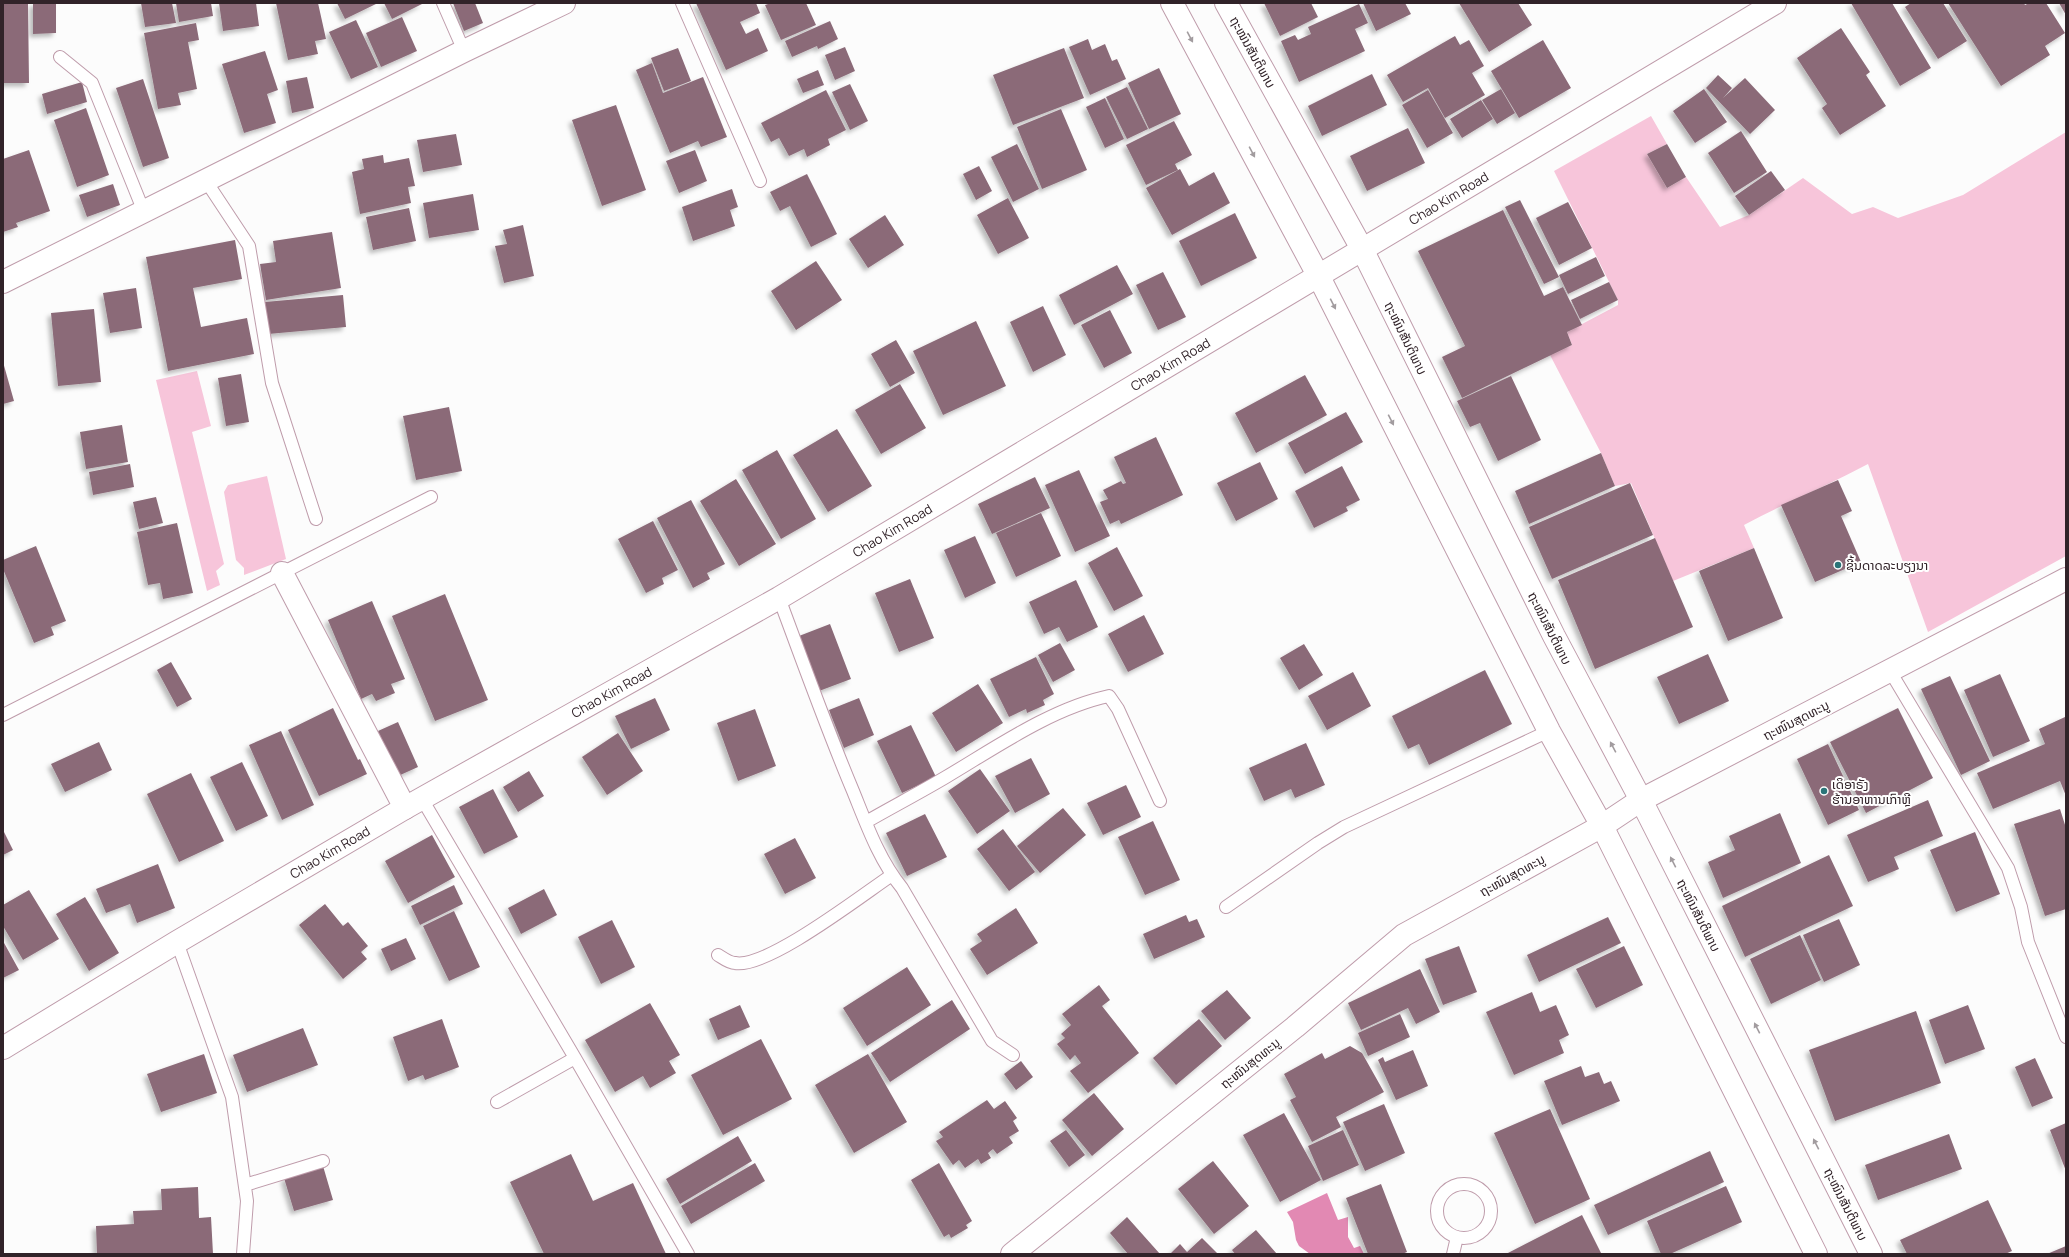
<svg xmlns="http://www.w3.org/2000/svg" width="2069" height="1257" font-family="Manrope,'Noto Sans Lao',sans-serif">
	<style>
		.green { fill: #f7c5da }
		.water { fill: #e289b3 }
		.building { fill: #8b6a78; filter: url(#shadow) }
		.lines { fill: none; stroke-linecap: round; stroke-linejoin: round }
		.lane-casing { stroke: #bf9cab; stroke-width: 14 }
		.street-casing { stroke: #bf9cab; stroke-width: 24 }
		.secondary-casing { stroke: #bf9cab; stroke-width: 24 }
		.lane { stroke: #fff; stroke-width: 12 }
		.street { stroke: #fff; stroke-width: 22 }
		.secondary { stroke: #fff; stroke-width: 22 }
		.oneway { fill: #a29c9f }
		.poi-dot { fill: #2a7478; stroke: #fff; stroke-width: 1.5 }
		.labels { text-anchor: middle; stroke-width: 4; stroke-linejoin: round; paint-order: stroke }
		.street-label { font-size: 13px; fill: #312329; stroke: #fff }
		.poi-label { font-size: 13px; fill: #312329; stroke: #fff; text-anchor: start }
	</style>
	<defs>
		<filter id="shadow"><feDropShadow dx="-3.5" dy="3.5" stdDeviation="2" flood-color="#0004"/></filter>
	</defs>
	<rect width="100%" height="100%" fill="#fcfcfc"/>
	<path class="green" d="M1651,116L1667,144L1647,154L1667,188L1686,177L1720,227L1749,215L1803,178L1852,214L1873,207L1898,218L1963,195L2066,132V556L1928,632L1868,464C1827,486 1785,503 1744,525L1754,548L1673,581L1631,483L1615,486L1601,453L1550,355L1572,345L1567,332L1618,305V300L1554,171Z
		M197,371L211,426L192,432L224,564L216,571L220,585L207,591L156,380Z
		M267,476L286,559L244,575V568L236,560L224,492L228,485Z"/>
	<path class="water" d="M1327,1193L1338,1220L1348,1217V1237L1354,1248L1360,1246L1364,1254H1310L1299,1246L1296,1240L1293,1222L1287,1212Z"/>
	<path class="building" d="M33,3H56V33L33,34Z
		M141,3H172L176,23L145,27Z
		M176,3H211L213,16L179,22Z
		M219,3H256L259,26L223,31Z
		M276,3H318L326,39L315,41L318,54L288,60Z
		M337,3H378L345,19Z
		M384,3H424L392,19Z
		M453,3H475L483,23L464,31Z
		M696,3H756L760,13L740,22L746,34L758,28L768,51L726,70Z
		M771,3H806L816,25L781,40L765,5Z
		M1264,3H1311L1318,17L1280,36Z
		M1363,3H1405L1411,14L1376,31Z
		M1459,3H1518L1532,25L1489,52Z
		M1851,3H1892L1931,68L1900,86Z
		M1911,3H1943L1967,41L1938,59L1905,7Z
		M1948,3H2024L2025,5L2029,3H2046L2065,33L2045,46L2050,55L2001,86Z
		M2059,3H2066V15Z
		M3,4H28L29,83H3Z
		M1359,4L1368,23L1355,29L1365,51L1299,82L1281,41L1295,35L1298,40L1311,34L1308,27Z
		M402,17L417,51L381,67L366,33Z
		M356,20L378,67L351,79L329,32Z
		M830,21L838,39L818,49L817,46L792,57L785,41Z
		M196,23L199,40L188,42L197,89L178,93L181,105L158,109L144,33Z
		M1841,28L1870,72L1866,75L1886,106L1840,135L1822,108L1827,104L1797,58Z
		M1455,36L1460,45L1469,40L1484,66L1472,73L1485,95L1445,118L1428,88L1403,102L1387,75Z
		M1088,39L1092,50L1105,44L1112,61L1117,59L1126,79L1090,95L1069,47Z
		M1543,40L1571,88L1519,118L1491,71Z
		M845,47L855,71L835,80L825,55Z
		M678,48L691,81L664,91L651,58Z
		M1064,48L1084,98L1013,125L993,75Z
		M265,51L278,90L267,94L276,123L244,133L222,64Z
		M652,63L663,93L703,77L727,137L701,147L698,141L670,153L636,70Z
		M1159,68L1181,114L1149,129L1128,83Z
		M818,70L824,85L803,93L797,79Z
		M1372,74L1387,105L1322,136L1308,106Z
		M1718,75L1732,88L1723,98L1745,78L1775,110L1750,134L1706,88Z
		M307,77L314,108L292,113L286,81Z
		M143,79L169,158L143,167L116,88Z
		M82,82L87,102L47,114L42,94Z
		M850,84L868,121L850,130L832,92Z
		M1127,87L1148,129L1127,139L1106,97Z
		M1501,89L1515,113L1497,124L1482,100Z
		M1704,89L1727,122L1695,143L1673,111Z
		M826,90L846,130L828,139L830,145L807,157L804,149L789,156L779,138L771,142L761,123Z
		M1428,90L1453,133L1427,148L1402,105Z
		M1105,98L1124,139L1105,148L1086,107Z
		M1481,100L1493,119L1462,138L1450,119Z
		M616,105L646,190L602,206L572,120Z
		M86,108L109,175L77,187L54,120Z
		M1061,109L1087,170L1042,189L1017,127Z
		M1174,121L1192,155L1175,164L1178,170L1146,185L1126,145Z
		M1408,128L1425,163L1367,191L1350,156Z
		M1741,131L1767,172L1734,193L1708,153Z
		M456,134L462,165L423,172L417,140Z
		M1017,144L1039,189L1013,202L991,157Z
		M1667,144L1686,177L1667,188L1647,154Z
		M29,150L50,211L16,223L18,227L3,232V159Z
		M695,150L707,181L679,193L666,161Z
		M383,155L384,163L409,158L415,186L408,187L411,203L360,214L352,172L364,169L362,159Z
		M979,166L992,191L976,200L963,174Z
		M1180,169L1189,186L1214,172L1230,203L1172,235L1146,188Z
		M1771,171L1785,190L1749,215L1735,196Z
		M807,174L837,234L811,247L790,206L780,211L770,192Z
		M113,184L120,205L87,217L79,195Z
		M732,189L738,207L730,210L735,226L693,241L682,207Z
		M473,194L479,230L429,238L423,203Z
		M1008,198L1029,238L998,254L977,215Z
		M1520,200L1559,277L1544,284L1505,207Z
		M1568,202L1592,248L1559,265L1536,218Z
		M409,208L416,241L373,250L366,217Z
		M1503,210L1544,296L1563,287L1582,325L1567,332L1572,345L1462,398L1442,357L1465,346L1418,251Z
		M1235,213L1257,258L1201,286L1179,241Z
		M885,215L904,245L868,268L849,239Z
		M523,225L534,276L504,283L495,246L507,244L503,230Z
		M332,232L341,288L266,300L260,264L276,262L273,241Z
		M235,240L242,279L193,288L201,327L247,318L254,354L168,371L146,257Z
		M1596,257L1605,276L1568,294L1559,275Z
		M816,261L842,300L796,330L771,291Z
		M1117,265L1133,294L1074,325L1059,295Z
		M1163,272L1186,317L1158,330L1136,285Z
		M1609,282L1618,300L1580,319L1571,300Z
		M136,288L142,328L110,333L103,293Z
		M343,295L346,327L268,334L265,302Z
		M1043,306L1066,355L1033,372L1010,322Z
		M94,309L101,382L58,386L51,313Z
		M1110,310L1132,353L1104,368L1081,325Z
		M976,321L1006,386L943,415L913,351Z
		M896,340L915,373L890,387L871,354Z
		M3,362L14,401L3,404Z
		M241,374L249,422L226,426L218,378Z
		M1305,375L1327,415L1256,453L1235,413Z
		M1511,376L1541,440L1498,461L1480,423L1470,427L1457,401Z
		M900,384L926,428L881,454L855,410Z
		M449,407L462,471L416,480L403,416Z
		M1346,412L1363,442L1305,474L1288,443Z
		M122,425L128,462L86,469L80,432Z
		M837,429L872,486L828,512L793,455Z
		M1156,437L1183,495L1121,524L1119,520L1110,524L1100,502L1108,499L1103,490L1121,481L1123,484L1126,483L1114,457Z
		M777,450L816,519L781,539L742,470Z
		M1601,453L1615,486L1529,524L1515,491Z
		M1260,462L1278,499L1236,521L1217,483Z
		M130,464L134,487L93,495L89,472Z
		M1342,466L1360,500L1346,507L1348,511L1314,528L1295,491Z
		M1079,470L1110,536L1075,552L1045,485Z
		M1035,477L1050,508L992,534L978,504Z
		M736,479L776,544L739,566L700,501Z
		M1838,480L1852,511L1841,516L1861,562L1815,582L1781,505Z
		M1630,483L1653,535L1552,579L1529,527Z
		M156,497L163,523L139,529L133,502Z
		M691,500L725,564L707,573L710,579L693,588L657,518Z
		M1041,513L1061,556L1016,577L996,533Z
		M653,521L678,570L662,578L664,584L646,593L618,539Z
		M177,523L193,593L163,599L160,583L148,585L137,532Z
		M975,536L996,583L965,598L944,550Z
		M1655,538L1693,627L1595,669L1558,580Z
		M36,546L66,621L51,627L54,635L34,643L3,569V560Z
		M1117,547L1143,596L1114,611L1088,563Z
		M1754,548L1783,618L1728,641L1699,571Z
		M910,579L934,638L899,652L875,593Z
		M1076,580L1098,627L1067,642L1059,627L1044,634L1029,602Z
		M445,594L488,700L435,721L392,616Z
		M372,601L405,679L391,684L395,693L376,701L372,694L361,699L328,620Z
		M1144,615L1164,654L1128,672L1108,634Z
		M830,624L851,679L819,691L799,636Z
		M1060,643L1075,670L1053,682L1038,655Z
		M1304,644L1323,675L1299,690L1280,658Z
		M1708,654L1729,701L1679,724L1657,677Z
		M1036,657L1054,694L1043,700L1045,705L1027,713L1026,709L1009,717L990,679Z
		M171,662L192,699L177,707L157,670Z
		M1485,670L1512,724L1429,765L1419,744L1408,749L1392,716Z
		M1353,672L1371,706L1327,730L1308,696Z
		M2000,674L2030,741L1993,757L1964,690Z
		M1950,676L1990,761L1961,775L1921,689Z
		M978,684L1003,723L956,752L932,713Z
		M655,698L670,730L631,749L615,716Z
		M859,698L874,735L844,748L829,710Z
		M333,708L358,760L360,759L367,774L319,796L288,730Z
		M1898,708L1933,778L1866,813L1830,742Z
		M755,709L776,766L738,781L717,723Z
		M2065,717L2066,796L2060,781L1993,809L1977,773L2045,744L2039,729Z
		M398,722L418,767L398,776L378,731Z
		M911,725L936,777L902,793L877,741Z
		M281,731L314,805L282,820L249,745Z
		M618,733L643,771L607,795L582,757Z
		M99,742L112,770L65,792L51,764Z
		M1306,743L1325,785L1295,798L1291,789L1264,801L1249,768Z
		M1828,744L1859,810L1828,825L1797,759Z
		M1031,758L1050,794L1015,813L995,776Z
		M242,762L268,816L236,831L210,777Z
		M980,769L1010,811L977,834L948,791Z
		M529,771L544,796L518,812L503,787Z
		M191,773L224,841L179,862L147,794Z
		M1126,785L1141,817L1103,835L1087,803Z
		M493,789L518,837L484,854L459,807Z
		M1928,800L1943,836L1894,857L1899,869L1868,882L1847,835Z
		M1063,808L1086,835L1040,873L1017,846Z
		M2060,809L2066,828V909L2045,916L2014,824Z
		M1780,813L1801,863L1723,898L1708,862L1735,850L1729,836Z
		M925,814L947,857L907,876L886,833Z
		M1153,821L1180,880L1145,895L1118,837Z
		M1003,829L1035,872L1009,891L977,849Z
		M3,830L13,850L3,855Z
		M1975,832L2000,894L1956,912L1930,850Z
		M432,835L455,877L408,903L385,861Z
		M795,838L816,878L785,894L764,854Z
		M1829,855L1853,906L1745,957L1722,906Z
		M158,864L175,908L137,923L130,904L106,913L96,889Z
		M454,885L463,904L420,925L411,906Z
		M544,889L557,915L521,934L508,908Z
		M29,890L59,939L23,960L3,926V905Z
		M85,897L119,953L89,971L56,914Z
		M325,904L343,926L348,922L368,946L361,952L367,959L343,979L299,925Z
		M1016,908L1038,943L987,975L970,949L982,941L977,934Z
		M454,911L480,967L449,981L423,926Z
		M1186,915L1189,922L1197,919L1205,937L1154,959L1143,934Z
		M1608,917L1621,943L1539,982L1527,955Z
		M1839,919L1860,965L1824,982L1803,935Z
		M612,920L635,967L601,984L578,937Z
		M1800,935L1821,980L1771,1004L1750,959Z
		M406,938L416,959L391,971L381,949Z
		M3,941L19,970L3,978Z
		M1459,946L1477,992L1443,1005L1425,959Z
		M1624,946L1643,985L1596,1008L1576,969Z
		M907,967L931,1005L867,1046L843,1008Z
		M1420,969L1440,1012L1416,1024L1408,1008L1361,1030L1348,1003Z
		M1099,985L1110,1000L1102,1006L1139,1053L1088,1093L1070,1071L1081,1063L1075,1055L1070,1060L1057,1044L1065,1038L1061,1034L1071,1025L1062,1014Z
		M1227,990L1251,1018L1225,1040L1201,1011Z
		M1532,992L1540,1012L1556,1005L1569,1035L1559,1040L1564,1053L1514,1075L1486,1012Z
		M952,1000L970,1029L890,1082L871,1053Z
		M650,1003L680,1055L669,1061L676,1073L650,1088L643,1076L615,1092L585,1040Z
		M740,1005L750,1027L718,1040L709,1019Z
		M1968,1005L1985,1049L1945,1064L1929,1020Z
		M1916,1011L1941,1083L1835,1121L1809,1050Z
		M1400,1014L1410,1037L1368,1056L1358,1033Z
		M442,1019L459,1067L425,1080L423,1075L408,1081L393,1037Z
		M1199,1019L1222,1046L1176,1085L1153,1058Z
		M303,1028L318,1065L247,1092L233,1055Z
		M761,1039L792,1099L723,1135L691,1075Z
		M1350,1046L1362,1053L1384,1092L1336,1117L1341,1127L1312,1142L1290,1100L1296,1097L1284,1074L1322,1053L1325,1059Z
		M1413,1050L1428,1086L1396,1100L1378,1060L1383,1057L1385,1062Z
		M204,1054L217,1093L161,1112L147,1074Z
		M868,1054L907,1122L854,1153L815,1085Z
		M2035,1058L2053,1098L2032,1107L2015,1067Z
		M1021,1061L1033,1077L1016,1090L1004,1074Z
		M1581,1066L1585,1077L1599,1072L1604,1084L1611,1081L1620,1101L1562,1125L1544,1081Z
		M1094,1093L1124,1129L1092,1156L1062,1120Z
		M987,1100L994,1109L1005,1101L1017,1118L1013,1121L1019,1131L1009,1137L1013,1143L997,1154L993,1149L988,1153L991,1158L981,1164L978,1159L965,1168L959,1160L953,1165L936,1141L943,1137L939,1132Z
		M1384,1104L1405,1153L1365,1171L1343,1122Z
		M1550,1109L1590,1199L1535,1224L1494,1133Z
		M1284,1113L1321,1180L1280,1202L1243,1135Z
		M2066,1123V1171L2050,1130Z
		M1066,1130L1085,1155L1069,1167L1050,1141Z
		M1343,1130L1359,1165L1323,1181L1308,1146Z
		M1949,1134L1962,1169L1878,1200L1865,1165Z
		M738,1136L752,1161L680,1204L666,1179Z
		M1710,1151L1724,1182L1608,1235L1594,1205Z
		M571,1154L593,1201L633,1183L666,1254H544L510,1182Z
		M1213,1161L1249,1206L1214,1234L1178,1189Z
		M755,1163L765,1181L691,1224L681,1206Z
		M939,1163L972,1221L966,1225L968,1228L951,1238L949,1234L944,1237L911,1180Z
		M323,1166L333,1200L294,1211L284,1178Z
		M1381,1184L1407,1252L1402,1254H1368L1346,1198Z
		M1726,1186L1742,1222L1670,1254H1661L1647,1221Z
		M198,1187L199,1218L211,1217L213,1254H97L96,1226L134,1224L133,1211L162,1210L161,1189Z
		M1988,1200L2012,1251L2005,1254H1907L1900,1240Z
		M1582,1215L1601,1253L1600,1254H1506Z
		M1127,1217L1160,1254H1128L1110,1233Z
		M1256,1230L1277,1254H1235L1232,1250Z
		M1202,1238L1218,1254H1170L1180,1244L1187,1252Z
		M2066,1246V1254H2047Z"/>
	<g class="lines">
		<g class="lane-casing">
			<path id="lane" d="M443,3L464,51
				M682,3L760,181
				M60,57L92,83L144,212
				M206,181L249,246L272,383L316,519
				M779,598C803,662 826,727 853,791C866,823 879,860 902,888L992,1041L1013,1055
				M1890,671L2008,868L2021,907L2028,942L2066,1037
				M3,715L431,497
				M422,799L575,1058L688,1254
				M866,822C892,807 919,793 946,777C995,748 1052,708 1109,696L1118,709L1160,801
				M1226,907L1318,843L1344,827L1549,731
				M177,942L232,1097L247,1201L243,1254
				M718,955C723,958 729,963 735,963C767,969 862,895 892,875
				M497,1102L575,1058
				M1437 1211a27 27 0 1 1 54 0a27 27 0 1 1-54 0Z
				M245,1185L323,1161
				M1453,1254L1457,1237"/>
		</g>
		<g class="street-casing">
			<g id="street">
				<path d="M3,282L464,51L564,3"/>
				<path d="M282,573L405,808"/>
				<path id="s1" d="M3,1048L177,942L405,808L779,598L1775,3"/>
				<path d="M1012,1254L1295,1027L1404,935L1602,826L1641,800L2066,579"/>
			</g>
		</g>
		<g class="secondary-casing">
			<path id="secondary" d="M1172,3L1318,275L1549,731L1602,826L1816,1254
				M1226,3L1362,249L1554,636L1641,800L1871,1254"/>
		</g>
		<use href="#lane" class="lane"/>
		<use href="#street" class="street"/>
		<use href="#secondary" class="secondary"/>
	</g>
	<defs><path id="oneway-solid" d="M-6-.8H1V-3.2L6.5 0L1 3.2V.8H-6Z"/></defs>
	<g class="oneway">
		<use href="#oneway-solid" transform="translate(1190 37) rotate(62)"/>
		<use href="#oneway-solid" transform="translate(1252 152) rotate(62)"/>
		<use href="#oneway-solid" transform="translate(1333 304) rotate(63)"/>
		<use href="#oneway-solid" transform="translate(1391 420) rotate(63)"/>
		<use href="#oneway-solid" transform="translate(1613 747) rotate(-118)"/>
		<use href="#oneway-solid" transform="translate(1673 862) rotate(-117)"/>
		<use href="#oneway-solid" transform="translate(1757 1028) rotate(-117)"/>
		<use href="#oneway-solid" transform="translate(1816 1144) rotate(-117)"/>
	</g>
	<g class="poi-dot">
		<circle cx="1838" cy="565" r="4"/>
		<circle cx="1824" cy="791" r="4"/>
	</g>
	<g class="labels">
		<g class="street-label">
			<text transform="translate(1253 52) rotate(61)" y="5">ຖະໜົນສັນຕິພາບ</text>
			<text dy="5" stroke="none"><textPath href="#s1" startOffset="1677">Chao Kim Road</textPath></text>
			<text transform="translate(1406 338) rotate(64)" y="5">ຖະໜົນສັນຕິພາບ</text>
			<text dy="5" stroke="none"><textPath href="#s1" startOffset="1353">Chao Kim Road</textPath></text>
			<text dy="5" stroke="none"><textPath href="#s1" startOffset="1029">Chao Kim Road</textPath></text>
			<text transform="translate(1550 628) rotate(63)" y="5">ຖະໜົນສັນຕິພາບ</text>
			<text dy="5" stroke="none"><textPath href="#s1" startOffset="705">Chao Kim Road</textPath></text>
			<text transform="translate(1796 720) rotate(-27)" y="5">ຖະໜົນສຸດທະນູ</text>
			<text dy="5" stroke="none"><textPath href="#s1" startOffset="381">Chao Kim Road</textPath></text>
			<text transform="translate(1512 875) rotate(-29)" y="5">ຖະໜົນສຸດທະນູ</text>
			<text transform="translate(1699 915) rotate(63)" y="5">ຖະໜົນສັນຕິພາບ</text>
			<text transform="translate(1250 1063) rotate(-39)" y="5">ຖະໜົນສຸດທະນູ</text>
			<text transform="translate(1846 1204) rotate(63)" y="5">ຖະໜົນສັນຕິພາບ</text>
		</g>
		<g class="poi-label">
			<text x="1846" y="570">ຊີ້ນດາດລະບຽງນາ</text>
			<text x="1832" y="789">ເດິອາຣັງ<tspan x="1832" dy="15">ຮ້ານອາຫານເກົາຫຼີ</tspan></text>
		</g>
	</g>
	<rect width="2069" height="1257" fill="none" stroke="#312329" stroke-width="8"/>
</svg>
